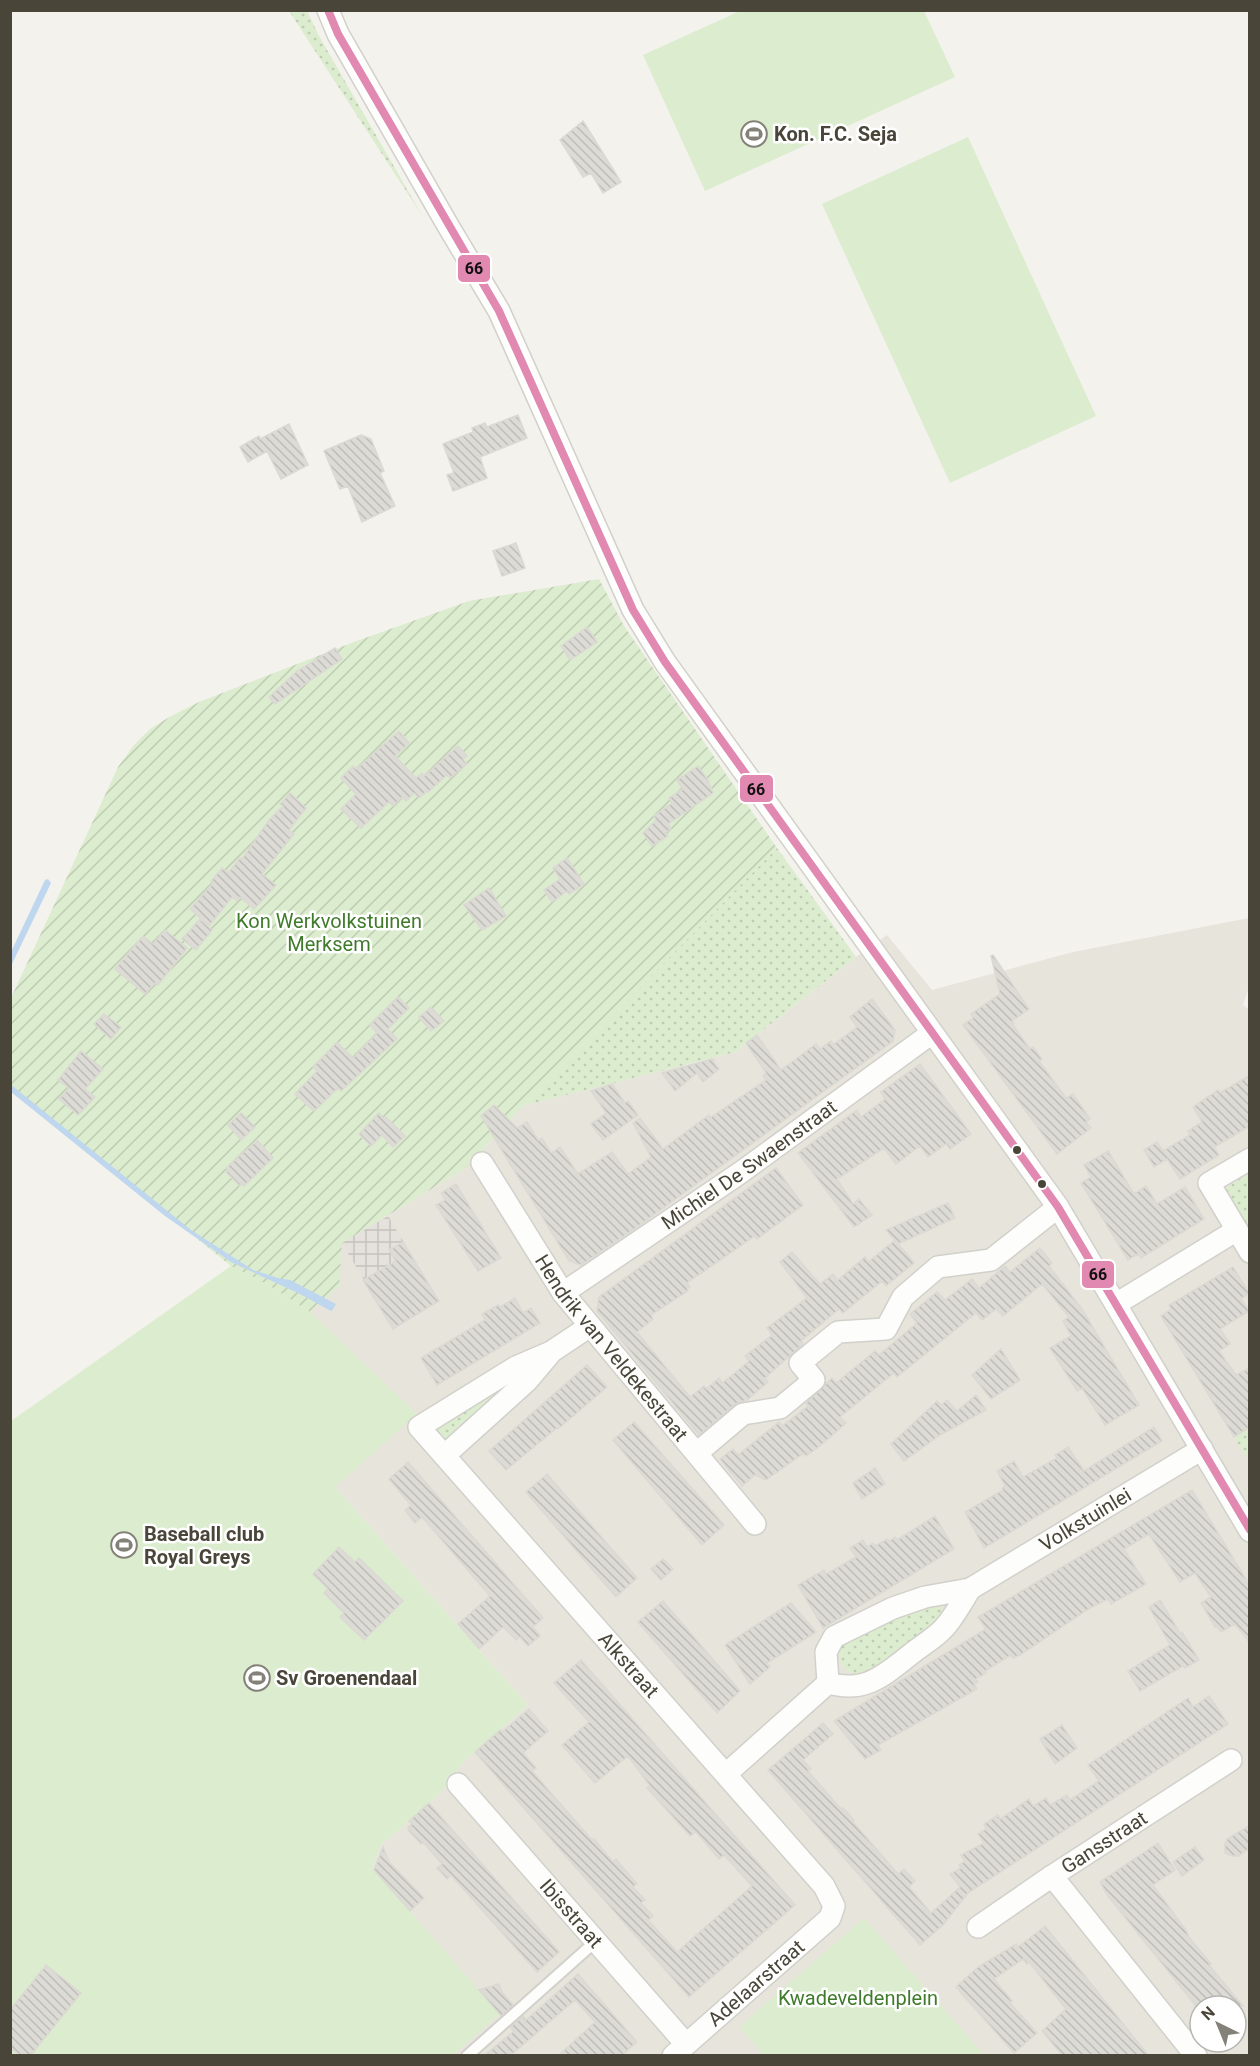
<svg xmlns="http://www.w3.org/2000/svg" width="1260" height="2066" font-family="Roboto,sans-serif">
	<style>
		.residential { fill: #e7e4db; fill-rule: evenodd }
		.industrial { fill: url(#industrial-grid) }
		.grass { fill: url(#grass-dots) }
		.park { fill: #dcecce }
		.garden { fill: url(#garden-furrows) }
		.water { fill: #bfd6ef }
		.building { fill: url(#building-back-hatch); stroke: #dbd9d3; stroke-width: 1.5 }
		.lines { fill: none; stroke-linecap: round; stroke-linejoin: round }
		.lane-casing { stroke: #d1d0cb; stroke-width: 14 }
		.street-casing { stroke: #d1d0cb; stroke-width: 24 }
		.lane { stroke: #fdfdfc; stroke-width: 10 }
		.street { stroke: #fdfdfc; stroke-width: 21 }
		.bus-1-casing { stroke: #fff; stroke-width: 12 }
		.bus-1 { stroke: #e189b0; stroke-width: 8 }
		.bus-dot { fill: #494539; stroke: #fff; stroke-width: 2 }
		.labels { text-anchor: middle; stroke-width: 5; stroke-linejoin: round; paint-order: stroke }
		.poi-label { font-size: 20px; font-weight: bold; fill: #494539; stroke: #fff; text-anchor: start }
		.park-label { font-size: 20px; fill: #407b2c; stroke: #fff }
		.street-label { font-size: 20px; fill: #494539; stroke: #fff }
		.line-badge { stroke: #fff; stroke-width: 2 }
		.pale-badge-label { font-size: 16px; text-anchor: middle; font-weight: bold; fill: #111 }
	</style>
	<defs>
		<pattern id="industrial-grid" width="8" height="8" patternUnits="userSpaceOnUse" patternTransform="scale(1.5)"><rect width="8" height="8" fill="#e5e2dd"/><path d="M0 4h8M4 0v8" fill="none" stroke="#c6c3be"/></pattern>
		<pattern id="grass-dots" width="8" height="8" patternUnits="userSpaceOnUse" patternTransform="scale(1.5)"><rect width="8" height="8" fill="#dcecce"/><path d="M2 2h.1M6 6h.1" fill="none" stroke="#beccb2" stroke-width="1.8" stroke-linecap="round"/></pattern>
		<pattern id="garden-furrows" width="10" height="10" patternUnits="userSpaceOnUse" patternTransform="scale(1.5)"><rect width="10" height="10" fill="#dcecce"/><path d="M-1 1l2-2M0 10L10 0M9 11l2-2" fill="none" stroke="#beccb2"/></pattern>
		<pattern id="building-back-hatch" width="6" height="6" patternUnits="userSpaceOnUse" patternTransform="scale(1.5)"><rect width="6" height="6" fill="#dddbd5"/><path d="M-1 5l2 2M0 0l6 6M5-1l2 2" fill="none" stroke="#bfbdb8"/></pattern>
	</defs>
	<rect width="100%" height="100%" fill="#f3f2ed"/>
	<path class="residential" d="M1249,918V987L1243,1005L1250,1010L1249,2055H453L499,2014L372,1868L381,1845L440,1794L464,1761L528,1705L335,1487L310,1312L338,1287L342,1243L466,1168L523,1106L735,1052L856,957L887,935L932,990L1073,952ZM1200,2006H1236V2042H1200Z"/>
	<path class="industrial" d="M388,1216L439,1301L393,1329L342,1243Z"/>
	<path class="grass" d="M289,11H307L319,36L423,217Z
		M777,848L856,957L735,1052L523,1106Z
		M1249,1173V1238L1221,1191Z
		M521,1376L449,1439L440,1437L435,1427Z
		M1249,1428V1462L1234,1437Z
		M935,1603C939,1606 943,1608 942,1614C942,1618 938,1623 935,1626C929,1634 880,1671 871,1674C847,1681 829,1658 847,1639L912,1609Z"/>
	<path class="park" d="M740,11H924L955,77L705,191L643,55Z
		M968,137L1096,416L950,483L822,204Z
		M231,1266L267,1284L310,1312L417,1414L335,1487L528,1705L464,1761L440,1794L381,1845L372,1868L500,2014L453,2055H11V1421Z
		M864,1918L984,2055H764L739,2027Z"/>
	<path class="garden" d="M599,579L624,626L777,848L523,1106L466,1168L342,1243L339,1287L310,1312L267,1284L231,1266L11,1089V998L118,767L134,745L150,729L171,716L199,702L354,642L469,601Z"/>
	<path class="water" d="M48,879L51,883L11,966V952L45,880Z
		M10,1084L191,1230L253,1270L278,1278L290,1280L336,1304L332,1311L329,1310L300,1294L231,1262L165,1216L11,1092Z"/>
	<path class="building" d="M583,121L621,182L603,193L591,173L583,177L560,140Z
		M518,415L527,438L480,457L487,478L453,491L447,475L454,473L443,444L473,432L472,428L485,423L487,427Z
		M289,424L308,465L281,479L267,451L248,462L240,447L259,436L260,439Z
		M361,435L371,439L384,471L380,473L395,506L362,522L348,486L340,489L324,451Z
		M516,543L525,568L502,576L493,551Z
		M587,627L597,642L570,660L561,646Z
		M335,648L342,659L275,704L269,697L297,671Z
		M399,731L409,743L395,756L416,778L422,773L424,776L458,746L467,756L463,759L467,764L450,778L447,775L428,792L427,791L419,798L414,793L406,801L402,797L393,806L389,802L361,828L341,809L356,794L341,778L353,766L356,769Z
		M698,766L708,780L713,793L668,824L671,829L665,833L668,836L652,846L643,833L656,820L654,816L672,803L669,798L683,789L677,780Z
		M290,793L306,808L289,830L294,834L262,874L276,885L254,909L240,897L237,901L232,897L209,926L190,909L213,883L211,881L222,868L228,873L240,858L242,859L269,820L283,806L280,804Z
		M567,858L584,884L569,894L567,891L552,902L544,890L560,879L553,868Z
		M489,888L506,916L482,930L464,905Z
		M200,919L212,930L196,950L182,939Z
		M165,930L187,948L158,985L155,983L145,994L115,969L143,936L153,944Z
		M993,955L1029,1009L1012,1021L1014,1024L1013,1025L1030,1049L1033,1047L1042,1059L1039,1061L1066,1098L1073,1094L1090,1119L1086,1122L1091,1128L1057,1154L963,1025L973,1018L971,1014L1000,994L991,956Z
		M398,997L409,1008L388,1029L397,1039L341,1091L338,1088L314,1111L295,1094L317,1071L313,1067L337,1042L353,1058L377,1033L370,1025Z
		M872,999L895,1030L893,1041L637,1227L581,1265L569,1261L481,1116L494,1105L517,1128L527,1122L538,1140L542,1138L551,1153L560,1147L578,1174L612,1152L628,1174L651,1157L633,1123L640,1118L663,1149L709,1115L711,1117L766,1080L763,1076L766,1073L746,1043L757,1035L781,1070L816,1044L820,1049L831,1041L834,1044L857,1027L850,1017Z
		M431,1007L444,1021L431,1031L419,1017Z
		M104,1014L121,1027L111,1039L94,1024Z
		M81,1051L103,1069L85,1089L95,1097L78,1115L59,1099L69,1088L58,1080Z
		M712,1059L714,1060L713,1061L719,1069L703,1082L697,1073L675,1091L662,1073Z
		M920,1064L971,1134L950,1149L946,1144L928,1157L920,1146L896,1164L884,1148L837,1179L853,1204L859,1199L872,1215L854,1227L798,1153L857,1110L861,1117L885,1099L881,1092Z
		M1250,1075V1126L1214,1147L1219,1155L1180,1179L1167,1159L1154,1167L1144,1150L1157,1142L1163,1151L1190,1135L1188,1131L1202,1122L1193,1107L1218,1090L1220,1093Z
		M612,1084L625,1103L628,1101L638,1115L603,1140L591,1124L606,1113L591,1091Z
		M241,1113L255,1127L241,1140L228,1125Z
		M379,1113L384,1119L386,1117L405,1136L393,1147L382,1135L371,1146L359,1134Z
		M257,1140L273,1158L244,1186L242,1183L240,1186L226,1172L228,1170L226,1168Z
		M1108,1151L1134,1194L1146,1186L1157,1204L1185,1187L1204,1219L1141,1258L1138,1254L1128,1260L1081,1183L1091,1177L1084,1165Z
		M776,1168L803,1205L757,1239L755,1236L687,1283L690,1287L687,1288L688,1291L651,1315L653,1319L637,1332L690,1397L704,1386L706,1389L719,1378L722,1383L736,1372L749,1361L745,1356L772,1335L767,1328L807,1298L780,1262L792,1252L820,1284L833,1274L838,1280L865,1257L868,1262L895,1240L914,1263L886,1286L882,1281L843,1313L839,1309L801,1341L803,1344L765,1378L768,1382L747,1400L735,1404L699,1435L597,1311L599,1297Z
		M456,1184L501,1258L478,1271L436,1205L445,1200L441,1193Z
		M948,1203L955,1218L898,1244L886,1230Z
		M403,1242L439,1301L393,1329L363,1280L396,1261L389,1250Z
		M1040,1248L1052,1263L1049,1266L1082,1309L1139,1405L1105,1425L1082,1388L1077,1391L1050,1348L1071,1336L1063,1321L1069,1317L1042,1284L1003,1316L996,1309L982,1320L976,1313L897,1377L894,1373L840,1417L846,1423L820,1446L806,1456L804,1453L766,1480L755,1475L742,1486L720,1459L733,1449L738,1455L779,1422L782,1426L808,1406L806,1403L832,1378L836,1383L875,1351L879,1355L917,1323L910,1314L937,1292L945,1300L972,1279L979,1288L1005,1266L1010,1272Z
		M1233,1267L1249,1293L1241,1299L1249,1311L1220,1329L1230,1344L1219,1351L1236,1375L1250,1368V1427L1234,1437L1161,1316L1171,1309L1169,1305Z
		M515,1298L523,1313L531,1308L540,1323L437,1385L421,1358L485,1320L482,1314L498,1305L500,1307Z
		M1001,1349L1020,1380L991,1399L972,1375Z
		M587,1365L607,1387L558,1429L557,1428L506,1470L489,1451Z
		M976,1395L986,1410L940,1435L904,1461L891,1444L937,1401L941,1405L947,1400L957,1411Z
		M634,1422L724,1525L702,1545L613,1440Z
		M1154,1427L1162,1441L984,1548L965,1512L1003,1490L1002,1488L1005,1486L997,1471L1014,1461L1023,1477L1057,1458L1055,1455L1068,1447L1084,1471Z
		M408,1462L543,1618L533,1627L540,1636L528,1646L520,1637L516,1640L503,1627L479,1649L458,1624L490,1596L422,1517L415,1523L405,1510L411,1505L389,1479Z
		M875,1468L885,1484L862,1499L853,1483Z
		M547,1474L637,1578L616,1597L526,1492Z
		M1192,1490L1250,1586V1643L1235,1624L1221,1632L1217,1626L1215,1627L1201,1603L1211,1597L1195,1573L1180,1582L1149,1534L1124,1549L1146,1584L1111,1604L1108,1599L1090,1608L1020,1655L1013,1658L1011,1655L985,1671L986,1673L976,1679L978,1682L974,1684L977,1689L878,1745L881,1750L865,1759L834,1721L986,1629L978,1617Z
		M935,1516L954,1549L823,1628L798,1585L824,1570L826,1574L856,1557L850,1548L863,1540L867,1547L873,1543L875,1546L887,1539L889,1541L895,1537L897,1540Z
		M339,1547L355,1562L359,1558L403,1601L364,1640L340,1617L344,1613L324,1593L328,1589L313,1574Z
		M663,1559L673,1569L661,1580L651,1569Z
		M1160,1600L1180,1633L1182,1632L1199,1660L1185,1668L1183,1666L1140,1691L1128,1671L1170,1645L1149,1607Z
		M663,1601L740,1691L717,1713L638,1622Z
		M791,1603L816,1632L767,1663L770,1667L750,1684L725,1645Z
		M581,1660L795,1905L689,1997L475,1752L500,1730L502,1732L529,1709L548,1731L523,1753L536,1768L532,1771L592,1840L594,1839L613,1862L616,1859L637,1884L633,1887L645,1900L641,1903L653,1916L648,1920L677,1952L752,1886L724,1855L719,1859L696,1832L690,1836L647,1788L650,1786L628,1756L595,1783L562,1745L589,1722L554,1683Z
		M1209,1696L1228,1724L968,1893L943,1925L920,1945L768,1770L823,1723L833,1734L803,1760L811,1769L808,1771L841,1809L843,1808L854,1820L853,1822L898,1874L904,1869L915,1881L909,1887L931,1913L960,1887L950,1874L961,1868L959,1865L965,1861L961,1855L984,1843L978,1834L986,1829L984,1824L998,1815L1000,1819L1029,1799L1033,1806L1046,1798L1050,1805L1067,1795L1070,1800L1099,1781L1088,1765L1188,1698L1193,1707Z
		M1062,1725L1077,1748L1055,1764L1040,1739Z
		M429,1803L559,1952L537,1972L451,1875L447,1879L437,1868L442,1864L423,1842L421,1844L408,1830L410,1829L408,1827L412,1824L409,1821Z
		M1250,1825V1848L1238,1856H1232L1225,1853V1844L1227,1839Z
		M1158,1843L1175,1870L1153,1885L1186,1930L1189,1937L1211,1964L1209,1965L1243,2006H1196L1108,1896L1100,1882Z
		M383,1847L389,1862L424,1898L410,1911L374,1870Z
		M1195,1847L1204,1860L1182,1876L1173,1862Z
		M1045,1926L1069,1956L1148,2055H1062L1042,2031L1066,2009L1029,1962L1027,1964L1023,1959L994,1979L1012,2001L1010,2003L1037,2033L1014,2053L956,1987L978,1967L1016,1944L1018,1947Z
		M46,1965L81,1993L31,2055H20L10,2048V2010Z
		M578,1974L637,2042L622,2055H559L595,2022L575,2000L511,2055H485L514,2031L510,2027L523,2016L526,2020Z
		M499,1984L502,1992L513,2005L501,2016L479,1990Z"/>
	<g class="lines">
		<g class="lane-casing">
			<path id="lane" d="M467,2056L596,1941"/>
		</g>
		<g class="street-casing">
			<g id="street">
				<path d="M328,10L338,34L447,224L499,311L633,610L665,662L1058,1207L1250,1531"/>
				<path d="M1250,1159L1209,1183L1250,1252"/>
				<path id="s1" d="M482,1163L563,1293L755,1524"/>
				<path id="s2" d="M563,1293L740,1173L932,1033"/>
				<path d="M1116,1304L1237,1230"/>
				<path id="s3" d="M590,1326L551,1352L516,1367L419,1427L824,1886L834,1906L830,1918L673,2056"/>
				<path d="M697,1453L743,1414L780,1408L814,1380L800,1363L838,1332L886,1329L903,1297L938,1267L991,1260L1058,1207"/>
				<path d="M445,1455L527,1381L549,1355"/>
				<path id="s4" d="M828,1683L826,1652L834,1637L893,1608L925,1597L970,1589L1202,1449"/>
				<path d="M828,1683C867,1694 885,1674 915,1651C924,1644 936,1637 944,1628C954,1617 962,1602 970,1589"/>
				<path d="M726,1774L828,1683"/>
				<path id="s5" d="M458,1784L686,2044"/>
				<path d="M1052,1876L1196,2056"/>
				<path id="s6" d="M978,1927L1052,1876L1231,1760"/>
			</g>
		</g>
		<use href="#lane" class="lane"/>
		<use href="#street" class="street"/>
		<g class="bus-1-casing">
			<path id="bus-1" d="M328,10L338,34L499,311L633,610L665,662L1058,1207L1250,1530"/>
		</g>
		<use href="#bus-1" class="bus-1"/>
	</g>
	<defs>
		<g id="stadium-ring" transform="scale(1.35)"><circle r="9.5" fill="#fff" stroke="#848278" stroke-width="1.5"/><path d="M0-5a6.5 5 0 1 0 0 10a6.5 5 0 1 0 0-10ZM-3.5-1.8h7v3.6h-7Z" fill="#848278"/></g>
	</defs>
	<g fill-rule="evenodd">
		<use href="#stadium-ring" x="754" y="134"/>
		<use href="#stadium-ring" x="124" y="1545"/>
		<use href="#stadium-ring" x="257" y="1678"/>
	</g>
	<g class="bus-dot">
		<circle cx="1017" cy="1150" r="5"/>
		<circle cx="1042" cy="1184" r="5"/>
	</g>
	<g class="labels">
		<g class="poi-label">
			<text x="774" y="141">Kon. F.C. Seja</text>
			<text x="144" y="1541">Baseball club<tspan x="144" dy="23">Royal Greys</tspan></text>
			<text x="276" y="1685">Sv Groenendaal</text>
		</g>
		<g class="park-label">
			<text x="329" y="928">Kon Werkvolkstuinen<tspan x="329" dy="23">Merksem</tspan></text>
			<text x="858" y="2005">Kwadeveldenplein</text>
		</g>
		<g class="street-label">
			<text dy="7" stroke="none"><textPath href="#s2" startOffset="226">Michiel De Swaenstraat</textPath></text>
			<text dy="7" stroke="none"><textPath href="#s1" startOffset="226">Hendrik van Veldekestraat</textPath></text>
			<text dy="7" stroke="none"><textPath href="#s4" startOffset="328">Volkstuinlei</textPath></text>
			<text dy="7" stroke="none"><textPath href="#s3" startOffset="516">Alkstraat</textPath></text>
			<text dy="7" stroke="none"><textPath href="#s6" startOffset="152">Gansstraat</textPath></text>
			<text dy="7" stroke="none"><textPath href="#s5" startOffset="172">Ibisstraat</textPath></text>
			<text transform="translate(756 1983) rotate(-41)" y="7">Adelaarstraat</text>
		</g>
	</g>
	<g class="line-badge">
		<rect x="457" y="254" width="34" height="29" rx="6" fill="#e189b0"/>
		<rect x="739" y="774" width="35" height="29" rx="6" fill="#e189b0"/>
		<rect x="1081" y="1260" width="34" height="29" rx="6" fill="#e189b0"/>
	</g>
	<g class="pale-badge-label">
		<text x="474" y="274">66</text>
		<text x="756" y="795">66</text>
		<text x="1098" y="1280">66</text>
	</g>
	<rect width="1260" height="2066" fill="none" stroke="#494539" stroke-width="24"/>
	<g transform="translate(1218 2024) rotate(317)"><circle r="28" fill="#ffffff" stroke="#b6b5b0" stroke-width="1.5"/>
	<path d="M0-4.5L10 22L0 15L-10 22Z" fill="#848278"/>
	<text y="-9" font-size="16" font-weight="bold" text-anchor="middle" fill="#494539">N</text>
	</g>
</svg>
